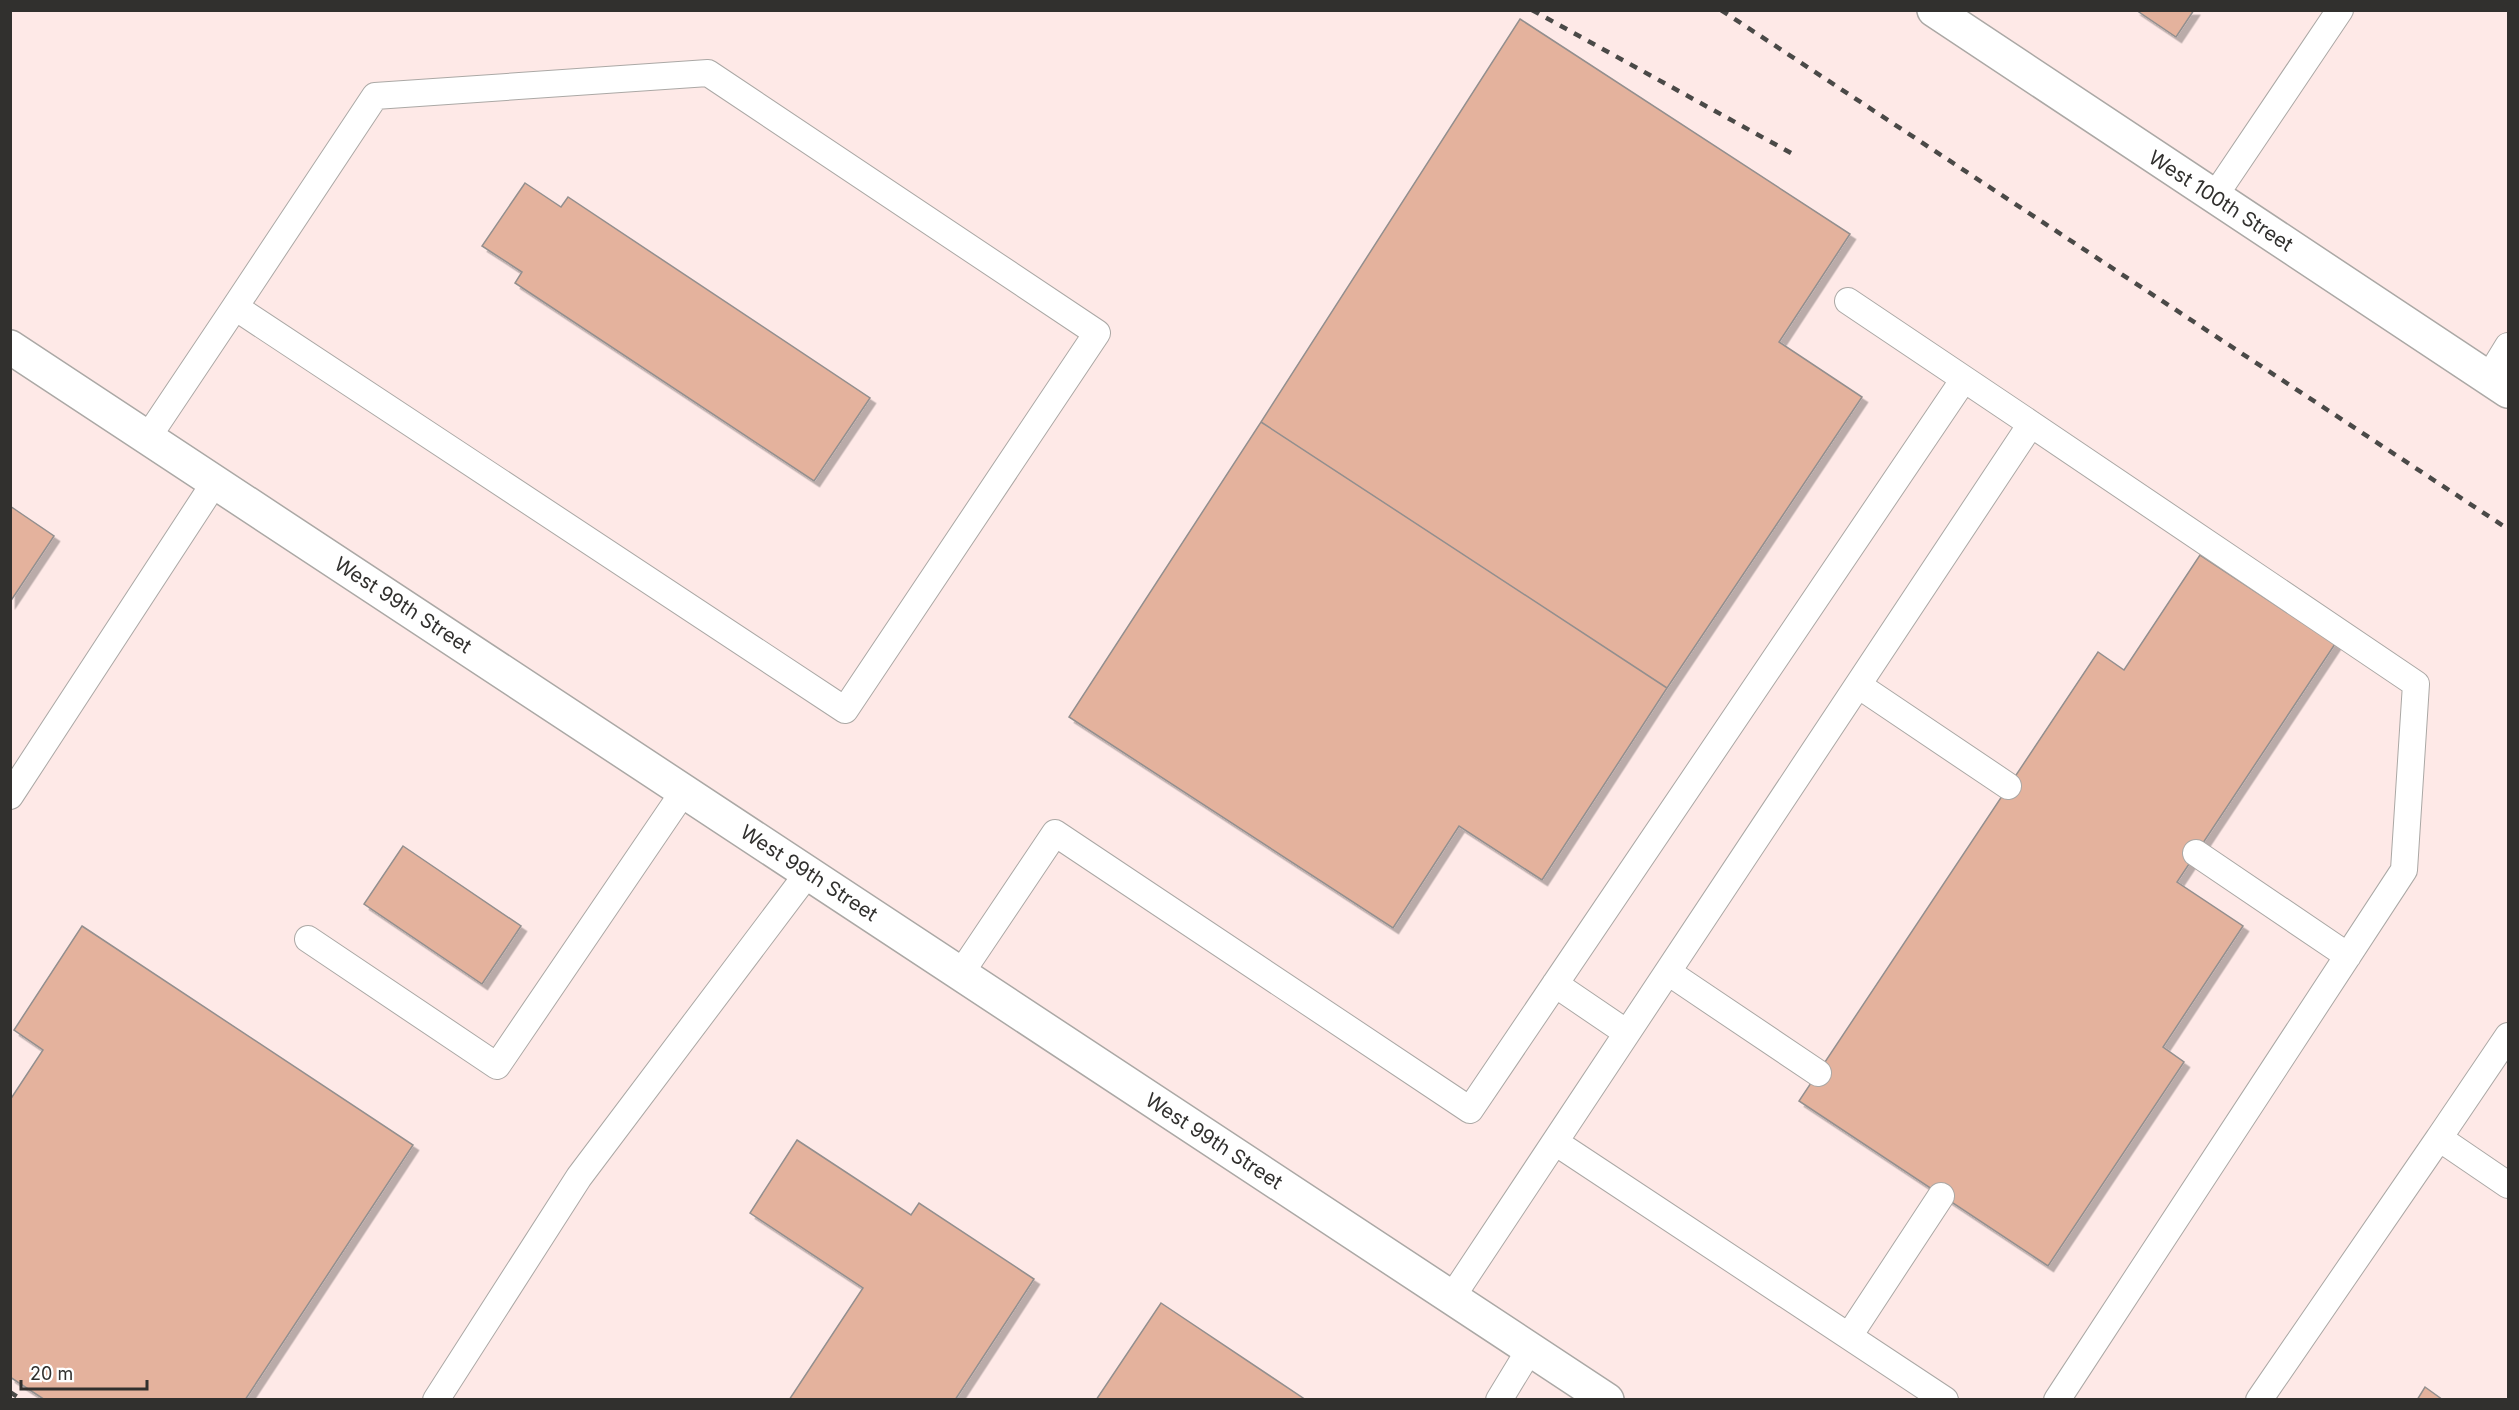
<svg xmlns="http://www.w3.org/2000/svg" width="2519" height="1410" font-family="Inter,sans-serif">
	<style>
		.industrial { fill: #fee9e7 }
		.building { fill: #e4b29d; stroke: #938f8e; stroke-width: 1.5; filter: url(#shadow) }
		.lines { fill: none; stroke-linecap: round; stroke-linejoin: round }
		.service-casing { stroke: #aba8a5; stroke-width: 28 }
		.minor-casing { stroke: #aba8a5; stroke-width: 36 }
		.tertiary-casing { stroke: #aba8a5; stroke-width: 36 }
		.service { stroke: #fff; stroke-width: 26 }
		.minor { stroke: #fff; stroke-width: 33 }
		.tertiary { stroke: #fff; stroke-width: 33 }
		.rail { stroke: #4a4947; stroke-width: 4.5; stroke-dasharray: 8 8; stroke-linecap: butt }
		.labels { text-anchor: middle; stroke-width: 4.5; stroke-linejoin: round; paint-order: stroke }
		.street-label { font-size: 20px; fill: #31302e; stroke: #fff }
	</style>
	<defs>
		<filter id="shadow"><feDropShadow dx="5.5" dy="5.5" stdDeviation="0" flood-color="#0004"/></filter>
	</defs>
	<rect width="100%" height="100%" fill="#fbf8f5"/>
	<path class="industrial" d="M11,11H2508V1399H11Z"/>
	<path class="building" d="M2136,10H2194L2176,37Z
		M1520,19L1850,234L1779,342L1862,397L1667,688L1261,422Z
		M525,183L561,207L568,197L870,398L814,481L515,283L522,272L482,246Z
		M1261,422L1667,688L1542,880L1459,826L1393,928L1069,717Z
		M10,506L54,536L10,602Z
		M2200,555L2335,644L2177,882L2243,926L2163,1047L2184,1062L2048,1266L1799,1101L2098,652L2124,670Z
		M403,846L521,926L482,984L364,904Z
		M82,926L413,1145L245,1400H45L10,1377V1100L43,1050L14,1030Z
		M797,1140L911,1215L919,1203L1034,1279L955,1400H789L863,1288L750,1213Z
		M1161,1303L1306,1400H1096Z
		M2425,1387L2443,1400H2417Z"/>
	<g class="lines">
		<g class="service-casing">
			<path id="service" d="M2214,197L2340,10
				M1848,301L2031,424
				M2489,377L2508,346
				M148,437L235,307L375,96L708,73L1097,333L845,710L235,307
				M1858,685L2008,786
				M10,796L215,482
				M2196,853L2348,956
				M308,939L497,1066L684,791
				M1668,972L1818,1073
				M961,973L1055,833L1470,1110L1964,379
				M1555,984L1627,1033
				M2439,1138L2508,1036
				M1555,1142L1945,1400
				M1452,1297L2031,424L2416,684L2404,870L2057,1400
				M1849,1336L1941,1196
				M436,1400L579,1177L808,873
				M1499,1400L1530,1349
				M2259,1400L2439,1138L2508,1185"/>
		</g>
		<g class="minor-casing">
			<path id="minor" d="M1934,10L2508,391"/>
		</g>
		<g class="tertiary-casing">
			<path id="tertiary" d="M10,347L1607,1400"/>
		</g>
		<use href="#service" class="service"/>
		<use href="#minor" class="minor"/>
		<use href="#tertiary" class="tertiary"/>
		<path class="rail" d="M1532,10L1791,153
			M1721,10L2508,529
			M10,1392L22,1400"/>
	</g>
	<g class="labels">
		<g class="street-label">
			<text transform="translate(2221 201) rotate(33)" y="7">West 100th Street</text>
			<text transform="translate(403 605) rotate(33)" y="7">West 99th Street</text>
			<text transform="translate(809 873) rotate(33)" y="7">West 99th Street</text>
			<text transform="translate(1214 1141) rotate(33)" y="7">West 99th Street</text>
		</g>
	</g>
	<rect width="2519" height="1410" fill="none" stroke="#31302e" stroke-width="24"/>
	<path d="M21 1380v9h126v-9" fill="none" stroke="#31302e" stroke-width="3"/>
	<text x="30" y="1380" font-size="18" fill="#31302e" stroke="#ffffff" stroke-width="4.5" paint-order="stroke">20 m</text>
</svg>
